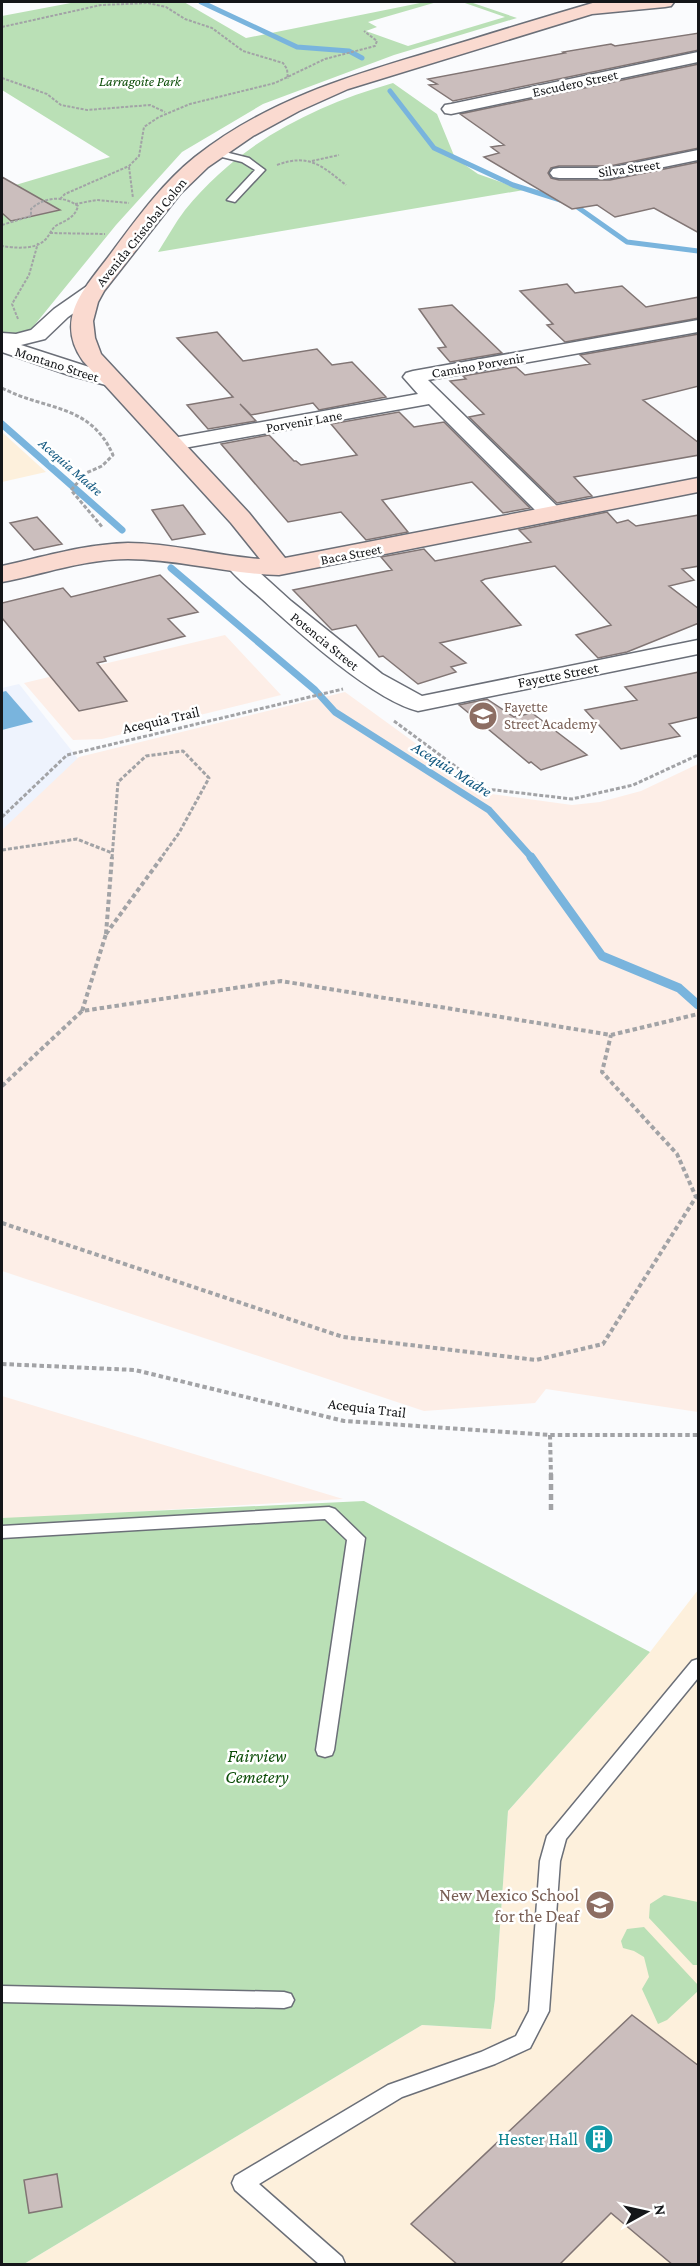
<svg xmlns="http://www.w3.org/2000/svg" width="700" height="2266" viewBox="0 0 700 2266" font-family="'Crimson Pro',serif">
<rect width="100%" height="100%" fill="#fafbfd"/>
<path fill="#eef3fd" d="M19,684L79,760L2,832V688Z"/>
<path fill="#fdeee7" d="M225,635L281,695L102,739L73,740L24,683Z
M345,692L484,793L572,805L600,802L641,791L698,764V1412L546,1389L535,1403L424,1411L2,1271V830L79,757Z
M2,1396L343,1499L2,1520Z"/>
<path fill="#fdf0dc" d="M2,432L46,472L2,482Z
M698,1590V2264H24L422,2025L491,2029L495,1999L508,1811L650,1652Z"/>
<path fill="#bae0b6" d="M76,2H184L246,38L425,2H437L368,22L377,27L366,31L408,46L505,17L462,2H470L517,18L394,55L263,104L182,152L116,225L28,333L4,335L2,333V189L110,157L2,90V16Z
M393,83L437,114L455,158L478,174L524,190L158,252C167,238 175,223 185,210C239,143 313,106 393,83Z
M364,1501L650,1652L508,1811L495,1999L491,2029L422,2025L24,2264H2V1518Z
M664,1895L698,1902V1965H693L649,1918L650,1904Z
M644,1927L698,1985V1991L667,2020L658,2024L642,1989L649,1977L644,1957L634,1951L623,1948L621,1941L627,1929Z"/>
<path fill="#79b4dd" d="M6,691L33,722L2,730V692Z"/>
<g fill="none" stroke-linecap="round" stroke-linejoin="round">
<path stroke="#79b4dd" stroke-width="5" d="M201,2L297,47L349,51L362,58
M390,91L434,148L513,185L573,204L627,242L698,251"/>
<path stroke="#79b4dd" stroke-width="7" d="M2,424L122,530
M171,568L315,690L335,712L489,810L532,858"/>
<path stroke="#79b4dd" stroke-width="9" d="M531,857L602,956L679,988L698,1005"/>
</g>
<path fill="#cbbebd" stroke="#817574" stroke-width="1.5" d="M699,33V50L453,101L429,85L437,84L428,79L565,53L563,52L611,44L615,46Z
M699,64V148L610,166H559L551,168L548,173L551,178L559,180H610L699,162V233L654,208L615,217L597,205L572,209L484,157L499,153L491,147L504,145L460,114Z
M2,177L60,210L11,221L2,213Z
M567,284L575,293L622,286L646,307L699,297V318L565,342L547,325L553,324L520,291Z
M452,305L502,353L450,362L438,348L446,347L419,309Z
M217,332L243,361L317,349L332,365L352,362L386,397L319,410L313,403L251,415L240,404L256,421L208,429L187,405L233,397L177,338Z
M699,334V386L643,400L699,443V455L574,477L592,496L557,503L469,417L484,414L450,381L466,379L463,376L516,367L525,375L590,364L580,355Z
M399,412L414,427L444,422L530,508L503,513L472,482L382,500L408,532L366,540L341,512L288,522L221,444L269,435L294,461H296L301,465L357,455L331,424Z
M183,505L205,534L172,540L152,510Z
M607,512L617,523L628,520L636,526L699,515V566L682,569L694,580L669,586L699,609V623L627,652L598,658L576,635L611,625L555,566L485,579L481,581L521,625L440,643L466,663L451,667L456,672L418,684L383,656L379,657L356,625L332,630L293,590L392,570L381,557L424,549L435,561L531,542L519,530Z
M37,517L62,544L34,550L10,523Z
M160,575L198,612L168,619L185,636L104,657L106,661L97,663L127,701L79,711L2,618V603L63,588L71,597Z
M699,672V717L669,724L680,736L621,749L585,710L637,700L625,687Z
M487,699L514,717L532,713L587,755L541,770L531,762L529,763L459,705Z
M632,2015L699,2066V2265H673L611,2213L559,2265H458L411,2224Z
M57,2174L62,2207L29,2213L24,2180Z"/>
<g fill="none" stroke-linecap="round" stroke-linejoin="round">
<g stroke="#6b6f78" stroke-width="3">
<path id="lane" d="M213,149L249,158L265,170L235,202L227,200L255,170L242,162L210,154L208,152Z
M329,1507L335,1509L365,1538L334,1750L332,1755L325,1757L318,1755L316,1750L347,1540L325,1519L2,1538V1526Z
M698,1659V1678L566,1839L560,1861L549,2011L530,2048L495,2064L402,2097L259,2184L342,2257L345,2264H319L235,2190L232,2183L235,2176L388,2085L481,2052L516,2036L529,2011L540,1861L547,1836L692,1661Z
M2,1986L284,1992L291,1994L294,2000L291,2006L284,2008L2,2002Z"/>
</g>
<g stroke="#6b6f78" stroke-width="3">
<path id="street" d="M698,52V62L451,114L445,113L442,109L445,105L451,104Z
M698,150V160L610,178H559L553,177L550,173L553,169L559,168H610Z
M94,284L101,286L104,290L101,294L68,317L45,339L21,345L120,377L123,381L120,385L113,387L69,375L2,352V333L16,334L31,330L54,309L87,286Z
M698,320V332L428,380L560,509L563,514L560,519L552,521L544,519L429,404L173,450L165,449L162,444L165,439L173,438L418,394L403,377L406,373L413,371Z
M240,560L248,562L291,601L382,674L422,696L698,640V654L418,711C373,700 297,631 262,599C251,589 237,579 228,567L232,562Z"/>
</g>
<g stroke="#6b6f78" stroke-width="3">
<path id="secondary" d="M596,2H674L671,6L665,7L592,14L348,89L299,111L253,136L208,167L180,194L104,291L98,302L93,321L95,338L101,354L249,513L285,558L698,478V492L279,575C228,574 179,559 128,559C85,559 44,574 2,582V566C43,557 85,544 128,543C172,543 216,556 260,559L231,523L83,361C55,321 82,291 106,260C133,224 160,185 195,157C266,101 346,77 430,52C486,35 541,18 596,2Z"/>
</g>
<path stroke="#a2a3a6" stroke-width="2" stroke-dasharray="3 1.5" stroke-linecap="butt" d="M2,27L101,5L148,3L166,7L185,19L212,28L243,51L283,63L287,69L288,79
M2,78L47,94L61,105L87,110L150,105L165,112
M312,161L339,155
M277,165C309,153 322,166 346,185
M129,167L133,198
M60,199L65,194L129,166L139,156L144,127L159,117L190,104L275,83L325,59L375,46L377,41L364,31
M75,204L97,200L129,203
M2,225L31,216V209C44,197 63,195 78,206C75,217 67,220 57,225C51,229 50,235 45,240C35,250 14,248 2,246
M50,233L105,234
M18,319L12,304L29,275L38,243"/>
<path stroke="#a2a3a6" stroke-width="3" stroke-dasharray="4 2" stroke-linecap="butt" d="M2,388C46,411 90,403 113,455L102,466L86,473L71,490L103,528
M394,721L486,789L572,799L633,785L698,755
M2,817L67,755L343,689
M2,850L77,839L112,853
M112,858L118,782L146,756L183,751L209,778L179,833L161,858"/>
<path stroke="#a2a3a6" stroke-width="4" stroke-dasharray="4.5 3" stroke-linecap="butt" d="M106,934L112,857
M106,934L162,857
M82,1011L106,934
M2,1086L82,1011L281,981L611,1035L698,1014
M2,1223L343,1337L536,1360L603,1344L696,1197L677,1154L602,1072L611,1035
M2,1364L135,1370L344,1421L550,1435H698
M550,1435L551,1476"/>
<path stroke="#a2a3a6" stroke-width="4.5" stroke-dasharray="6 4" stroke-linecap="butt" d="M551,1474V1513"/>
<use href="#lane" fill="#fff" fill-rule="evenodd"/>
<use href="#street" fill="#fff" fill-rule="evenodd"/>
<use href="#secondary" fill="#fadad0" fill-rule="evenodd"/>
</g>
<defs>
<g id="school-disc" transform="scale(1.5)"><circle r="9.5" fill="#8d6e63" stroke="#fff"/><path d="M0-5L7-2L0 1L-7-2ZM-4 1L0 2.5L4 1V4Q0 6-4 4Z" fill="#fff"/></g>
<g id="building-disc" transform="scale(1.5)"><circle r="9.5" fill="#0f9aa8" stroke="#fff"/><path d="M-4-6H4V6H1V3H-1V6H-4ZM-2.5-4.3h1.7v1.8h-1.7ZM.8-4.3h1.7v1.8H.8ZM-2.5-1h1.7V.8h-1.7ZM.8-1h1.7V.8H.8Z" fill="#fff"/></g>
</defs>
<g fill-rule="evenodd">
<use href="#school-disc" x="483" y="716"/>
<use href="#school-disc" x="600" y="1905"/>
<use href="#building-disc" x="599" y="2139"/>
</g>
<g text-anchor="middle" dominant-baseline="central" stroke-width="5" stroke-linejoin="round" paint-order="stroke">
<g font-size="14" font-style="italic" fill="#0c4d08" stroke="#fff">
<text x="140" y="81">Larragoite Park</text>
</g>
<g font-size="14" fill="#141619" stroke="#fff">
<text transform="translate(575 83) rotate(-12)">Escudero Street</text>
<text transform="translate(629 168) rotate(-8)">Silva Street</text>
<text transform="translate(141 232) rotate(-51)">Avenida Cristobal Colon</text>
<text transform="translate(57 364) rotate(18)">Montano Street</text>
<text transform="translate(478 365) rotate(-10)">Camino Porvenir</text>
<text transform="translate(304 421) rotate(-10)">Porvenir Lane</text>
<text transform="translate(351 554) rotate(-11)">Baca Street</text>
<text transform="translate(325 641) rotate(39)">Potencia Street</text>
</g>
<g font-size="14" font-style="italic" fill="#0f567e" stroke="#fff">
<text transform="translate(71 467) rotate(41)">Acequia Madre</text>
</g>
<g font-size="15" fill="#141619" stroke="#fff">
<text transform="translate(558 675) rotate(-11)">Fayette Street</text>
<text transform="translate(161 720) rotate(-13)">Acequia Trail</text>
<text transform="translate(367 1408) rotate(7)">Acequia Trail</text>
</g>
<g font-size="15" fill="#785e54" stroke="#fff" text-anchor="start">
<text x="504" y="707">Fayette<tspan x="504" dy="17">Street Academy</tspan></text>
</g>
<g font-size="16" font-style="italic" fill="#0f567e" stroke="#fff">
<text transform="translate(452 769) rotate(32)">Acequia Madre</text>
</g>
<g font-size="18" font-style="italic" fill="#0c4d08" stroke="#fff">
<text x="257" y="1756">Fairview<tspan x="257" dy="21">Cemetery</tspan></text>
</g>
<g font-size="18" fill="#785e54" stroke="#fff" text-anchor="end">
<text x="579" y="1895">New Mexico School<tspan x="579" dy="21">for the Deaf</tspan></text>
</g>
<g font-size="18" fill="#0d838f" stroke="#fff" text-anchor="end">
<text x="578" y="2139">Hester Hall</text>
</g>
</g>
<rect width="700" height="2266" fill="none" stroke="#141619" stroke-width="6"/>
<g transform="translate(646 2212) rotate(82)" stroke="#ffffff" stroke-width="4.5" paint-order="stroke">
<path d="M0-4.5L10 22L0 15L-10 22Z" fill="#141619"/>
<text y="-9" font-size="16" font-weight="bold" text-anchor="middle" fill="#141619">N</text>
</g>
</svg>
